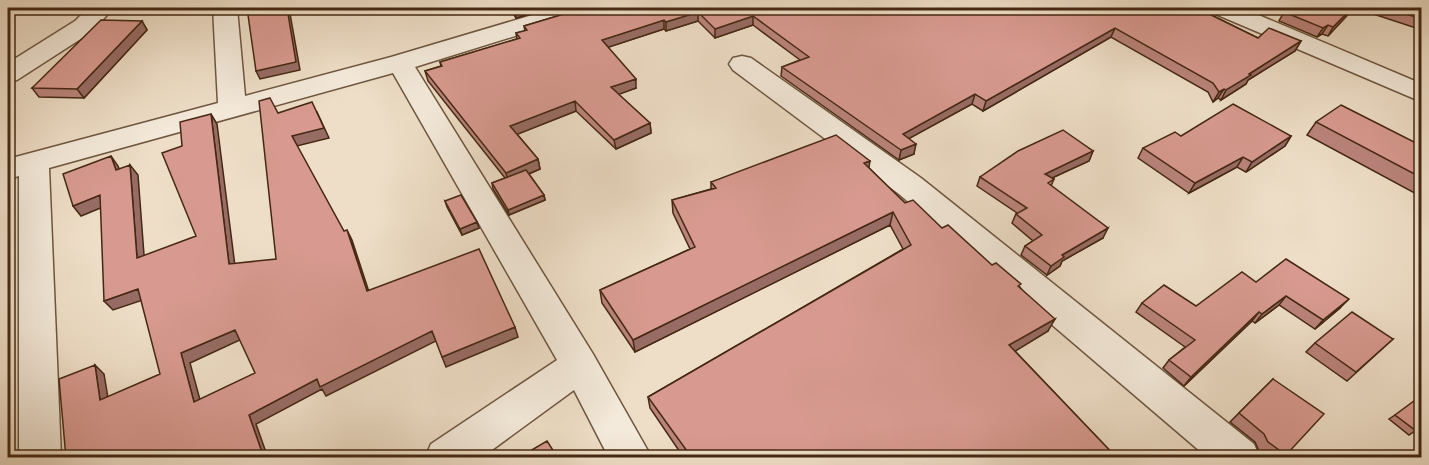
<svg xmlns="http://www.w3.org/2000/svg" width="1429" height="465" viewBox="0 0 1429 465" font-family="'EB Garamond',serif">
<rect width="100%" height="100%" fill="#eedec7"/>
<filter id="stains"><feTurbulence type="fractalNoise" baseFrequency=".00333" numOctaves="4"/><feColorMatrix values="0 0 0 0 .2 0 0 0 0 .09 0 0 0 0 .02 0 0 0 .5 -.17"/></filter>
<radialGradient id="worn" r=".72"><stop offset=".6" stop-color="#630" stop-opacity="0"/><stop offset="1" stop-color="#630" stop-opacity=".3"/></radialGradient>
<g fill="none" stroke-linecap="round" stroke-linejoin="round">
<g stroke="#6f5640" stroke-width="3">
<path id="minor" d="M88,8H113L93,31L17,80L8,82V63L75,21Z
M213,8H237L245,96L391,57L556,8H592L589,13L415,67L593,354L652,458H609L574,390L481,458H425L431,444L557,360L393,73L49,168L61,457L19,458V176L8,179V159L218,103Z
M1210,8H1242L1422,84V102L1213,13Z
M742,56L751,58L921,178L1254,444L1260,458H1208L899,194L733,70L729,64L733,58Z"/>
</g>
<use href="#minor" fill="#f4eadb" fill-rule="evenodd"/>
</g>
<path fill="#ba847c" stroke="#452813" stroke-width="1.5" d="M510,8H550L516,18Z
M584,8H1197L1258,38L1301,41L1295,51L1248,80L1246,84L1221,100L1218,98L1213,102L1208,92L1111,37L983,111L972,104L909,138L914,154L899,160L781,76L782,67L800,60L753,25L715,38L698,21L666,31L664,29L608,47L636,88L618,94L650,123L651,133L616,149L576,111L517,134L538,159L540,169L529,174L544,195L545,200L509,215L493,189L492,183L505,178L428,81L425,71L441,66L440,62L517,39L516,33L525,31L524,26Z
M1354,8L1328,36L1322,34L1317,37L1279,21L1284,12Z
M1355,8H1422V30Z
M142,21L147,30L84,98L39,97L32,88Z
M1316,122L1422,146V197L1307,135Z
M1181,136H1291L1285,146L1246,172L1237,167L1189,193L1138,158L1143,148Z
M1093,151L1089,161L1052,178L1054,179L1051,186L1103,238L1062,261L1060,266L1047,275L1021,255L1025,246L1033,241L1012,223L1016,214L1017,213L977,186L980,177Z
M869,168L905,203L942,228L1020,287L1048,331L1015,351L1117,458H684L650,408L648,397L903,249L890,225L635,352L602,303L600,290L690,249L673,213L672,200L711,189V182Z
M445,201L477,222L479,228L462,235L447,207Z
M1256,282L1340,308L1315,329L1279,305L1255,323L1252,321L1184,386L1163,368L1169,360L1185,347L1136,312L1142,303L1196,306Z
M1393,339L1347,381L1306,352L1315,343Z
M1273,379L1286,455L1284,458H1268L1259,451L1255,442L1230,422Z
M1395,415L1422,426L1409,435L1389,419Z"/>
<path fill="#976c65" stroke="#452813" stroke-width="1.5" d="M287,8H289L300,70L260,79L256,71Z
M517,8H550L516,18L514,9Z
M1352,8H1354L1328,36L1333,27Z
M698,12V21L666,31V22Z
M753,16V25L715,38V29Z
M664,20V29L603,49L602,40Z
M142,21L147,30L84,98L77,89Z
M1328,25L1322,34L1317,37L1323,28Z
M1115,28L1111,37L983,111L986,101Z
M1301,41L1295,51L1248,80L1246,84L1221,100L1226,90L1249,74Z
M636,79V88L612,97L611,87Z
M1224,89L1218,98L1213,102L1219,92Z
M975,94L972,104L901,143L903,134Z
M575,101L576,111L513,136L510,126Z
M317,112L329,138L297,146L292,136Z
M211,114L217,124L236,274L229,264Z
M650,123L651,133L616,149L614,140Z
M1291,136L1285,146L1246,172L1252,162Z
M916,144L914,154L899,160L901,150Z
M1093,151L1089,161L1041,183L1045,174Z
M111,156L118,166L124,180L116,170Z
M1243,157L1237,167L1189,193L1195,183Z
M538,159L540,169L508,182L506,173Z
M870,161L868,174L864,163Z
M130,165L138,175L145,268L137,258Z
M100,195L108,205L81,216L73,206Z
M544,195L545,200L509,215L508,210Z
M893,212L890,225L635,352L633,340Z
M477,222L479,228L462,235L460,229Z
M1108,228L1103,238L1062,261L1060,266L1047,275L1051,266L1062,255Z
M347,230L352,240L372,301L367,291Z
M138,289L146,299L113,310L104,301Z
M1286,296L1279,305L1255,323L1262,314Z
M1349,299L1340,308L1315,329L1323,320Z
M1259,312L1252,321L1184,386L1191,377Z
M1055,319L1048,331L1004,358L1009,345Z
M515,327L518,337L446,367L442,357Z
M235,330L242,339L190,363L203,411L194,402L181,353Z
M432,331L436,341L326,396L322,389L256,424L268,458H264L249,415L317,379Z
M95,365L104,374L110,410L100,400Z
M1061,451L1057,458H1050Z"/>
<path fill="#d89a90" stroke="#452813" stroke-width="1.5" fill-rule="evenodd" d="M247,8H287L296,62L256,71Z
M584,8H1197L1258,38L1269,28L1301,41L1249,74L1251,75L1226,90L1224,89L1219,92L1213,83L1115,28L986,101L975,94L903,134L916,144L901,150L782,67L809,57L753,16L715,29L698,12L666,22L664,20L602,40L636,79L611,87L650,123L614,140L575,101L510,126L538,159L506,173L425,71L442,66L440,62L520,38L516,33L527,30L524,26Z
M1289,8H1352L1333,27L1328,25L1323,28L1284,12Z
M1387,8H1422V19Z
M101,20L142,21L77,89L32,88Z
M270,98L278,113L312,102L324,128L292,136L344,231L347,230L367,291L479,249L515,327L442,357L432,331L320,387L317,379L249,415L264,458H66L59,379L95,365L100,400L160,374L138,289L104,301L100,195L73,206L63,174L111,156L116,170L130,165L137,258L196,236L162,153L182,146L180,122L211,114L229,264L276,259L259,101ZM235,330L255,373L194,402L181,353Z
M1233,104L1291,136L1252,162L1243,157L1195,183L1143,148L1175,132L1181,136Z
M1341,105L1422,146V178L1316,122Z
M1063,130L1093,151L1045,174L1054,179L1048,183L1108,228L1062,255L1064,257L1051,266L1025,246L1042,235L1016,214L1027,208L980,177L1018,151Z
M836,135L870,161L864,163L905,203L913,200L942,228L948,225L992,265L996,263L1021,284L1018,286L1055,319L1009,345L1117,458H1067L1061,451L1050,458H692L648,397L911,245L893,212L633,340L600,290L695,247L672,200L716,188L711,182Z
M526,170L544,195L508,210L492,183Z
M461,195L477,222L460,229L445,201Z
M1286,259L1349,299L1323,320L1286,296L1262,314L1259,312L1191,377L1169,360L1195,340L1142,303L1164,285L1196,306L1242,272L1256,282Z
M1352,312L1393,339L1356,372L1315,343Z
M1273,379L1324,414L1286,455L1268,442L1264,434L1239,413Z
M1422,395V426L1415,430L1395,415Z
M547,441L558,458H518Z"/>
<rect width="1429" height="465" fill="none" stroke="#eedec7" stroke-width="30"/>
<rect x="9" y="9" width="1411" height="447" fill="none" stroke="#452813" stroke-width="3"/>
<rect x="15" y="15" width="1399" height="435" fill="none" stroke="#452813" stroke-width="1.5"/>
<rect width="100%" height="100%" filter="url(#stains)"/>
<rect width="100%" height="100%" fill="url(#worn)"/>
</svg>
